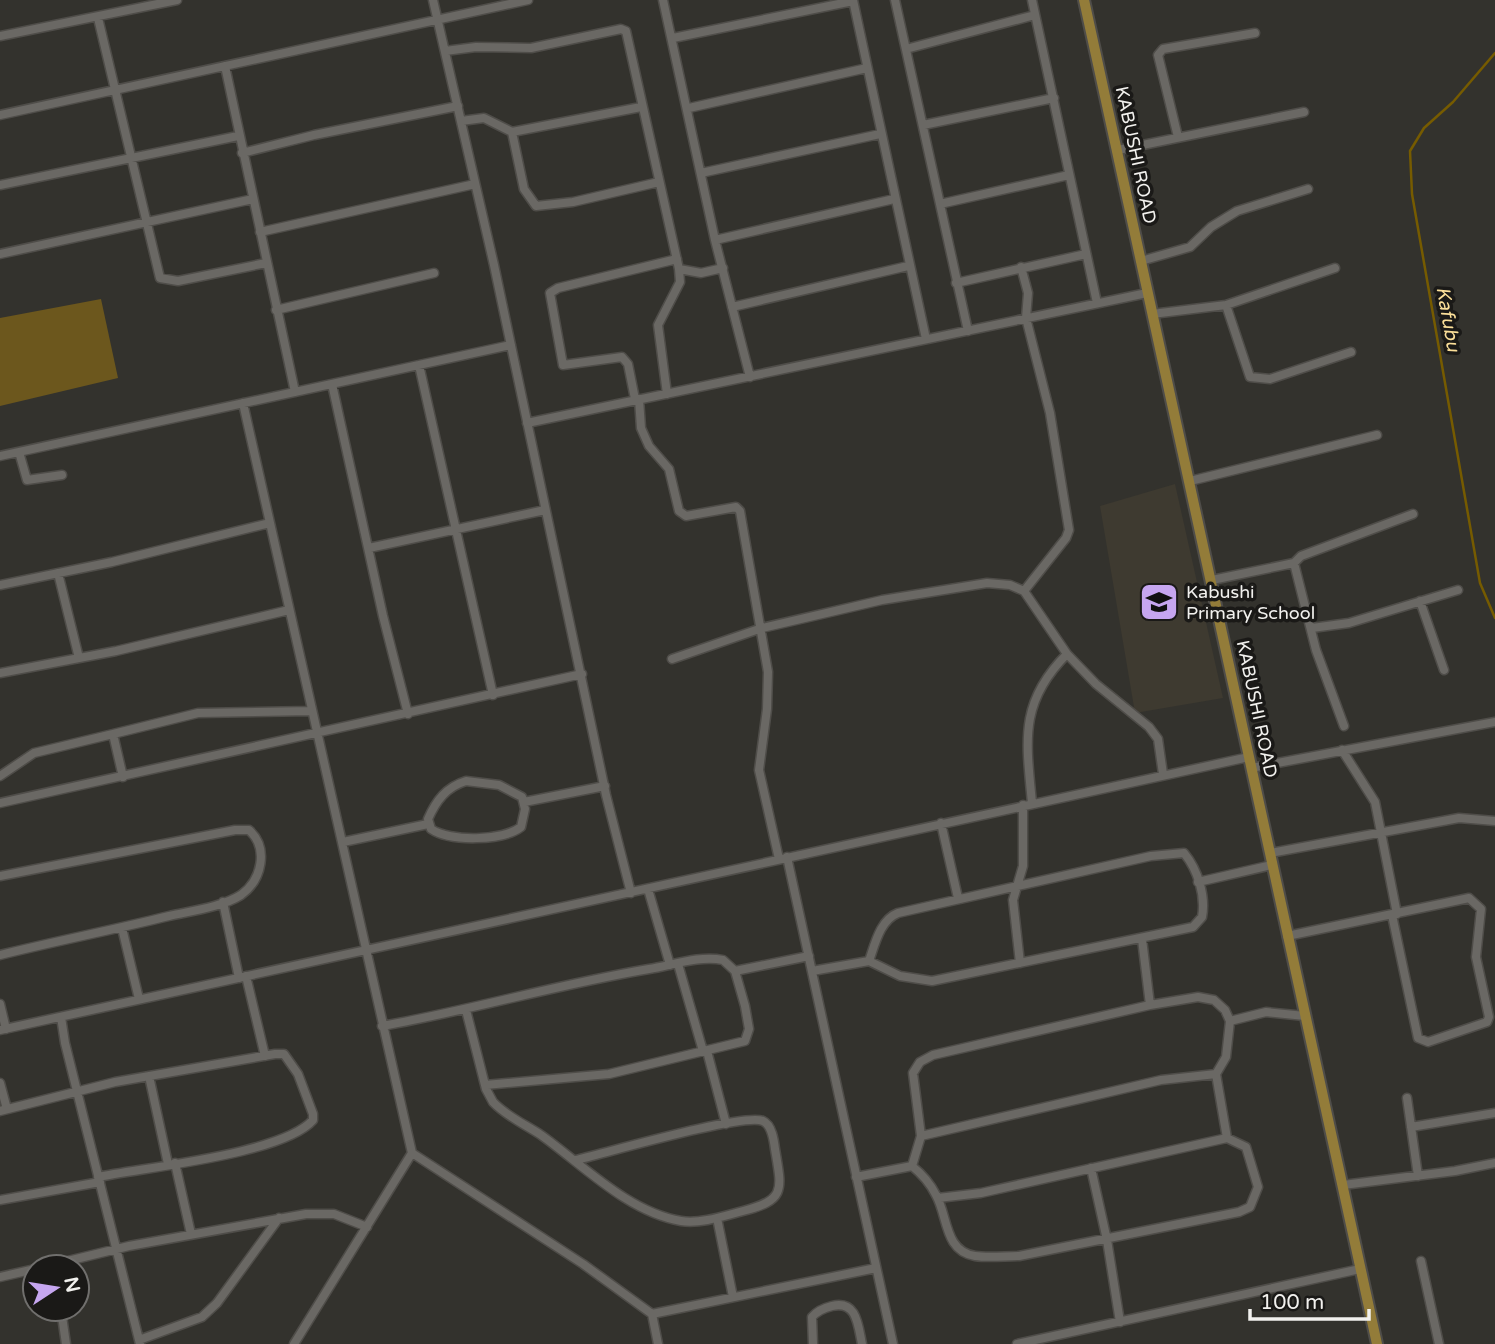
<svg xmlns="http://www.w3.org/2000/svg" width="1495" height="1344" viewBox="0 0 1495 1344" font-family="'Varela Round',sans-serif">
<rect width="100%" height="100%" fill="#33322d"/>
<path fill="#3e3a30" d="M1175,484L1223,698L1135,713L1100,506Z"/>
<path fill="#6c571d" d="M101,299L118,378L0,406V318Z"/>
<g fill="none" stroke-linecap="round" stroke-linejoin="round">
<path stroke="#765b00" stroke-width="2.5" d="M1495,53L1453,102L1424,128L1410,151L1412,194L1480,583L1495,618"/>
<g stroke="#4f4d49" stroke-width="11">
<path id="minor" d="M433,0L494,265L606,795L631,893
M663,0L715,240L750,377
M853,0L926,339
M895,0L968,331
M1032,0L1097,303
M98,18L160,278L178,281L266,263
M0,36L177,0
M673,38L853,1
M906,49L1035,15
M445,51L476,47L531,48L621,29L626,31L679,269L680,282L658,325L667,394
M225,66L295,392
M689,108L867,68
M0,115L528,0
M461,121L484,118L512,132L641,107
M923,125L1054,98
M512,132L524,189L536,206L573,202L659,182
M1178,137L1158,55L1163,49L1255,33
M1118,150L1304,112
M242,153L314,135L458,106
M701,173L880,134
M0,185L238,136
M940,204L1069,175
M260,232L475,184
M715,240L894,199
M0,254L253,199
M1141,261L1190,247L1211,227L1237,211L1308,189
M1021,267L1028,293L1026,318L1050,413L1069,530L1066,538L1024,591
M679,269L701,273L723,268
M956,283L1086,254
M1226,305L1250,377L1270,379L1351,352
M732,307L908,266
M276,310L434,273
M1152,314L1226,305L1335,268
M419,365L493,695
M332,384L383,616L408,714
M635,399L628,364L622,357L563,365L550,293L558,288L677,259
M639,399L641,428L649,446L669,469L679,511L686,516L736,507L740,511L768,672L767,709L759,770L779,859
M243,403L412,1153L294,1344
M527,423L1147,293
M19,452L27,480L62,475
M0,456L511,345
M1190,481L1377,435
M369,548L545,510
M1294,563L1316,650L1344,726
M58,573L79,658
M1212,580L1294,563L1301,556L1413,514
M0,585L112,562L270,523
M1420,601L1444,670
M1312,628L1349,623L1458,590
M672,659L762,628L882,600L987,583L1010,585L1024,591L1067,654L1096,684L1149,727L1158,739L1163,774
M0,673L116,651L289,610
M1342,750L1375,802L1397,914
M1251,768L1495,722
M0,776L34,753L113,734
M123,777L113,734L198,713L311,711
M466,781L499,785L522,797L525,809L521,827C503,841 450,842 431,829L428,819C436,801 446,787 466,781Z
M524,802L605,786
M0,803L582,674
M1032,803C1026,740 1019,702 1067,654
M941,823L958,898
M343,842L428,824
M1270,853L1459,818L1495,821
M787,857L893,1344
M0,876L235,830H249C269,848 262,880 241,895C222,907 191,911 169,916C113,930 56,941 0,955
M1198,882L1272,865
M648,889L670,965
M223,902L239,978
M122,928L139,999
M1287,936L1469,898L1481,909L1476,957L1489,1017L1487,1022L1428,1042L1418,1038L1392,915
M1142,939L1150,1005
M1020,963L1013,900L1023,866V805
M678,964L703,1051
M735,971L809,956
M812,971L869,961L900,976L932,981L1193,927L1202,917C1206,896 1198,870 1184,853L1151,856L898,913C880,920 875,944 869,961
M246,976L265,1056
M0,1004L6,1029
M466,1010L486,1089L493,1102C506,1116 526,1125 541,1135C583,1165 628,1212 681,1221C701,1224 724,1216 743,1211C786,1200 782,1190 775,1149C774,1141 772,1125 763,1121C743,1113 606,1153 576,1160
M61,1017L65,1043L140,1344
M1230,1021L1266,1012L1305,1016
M382,1026C472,1010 559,984 649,969C673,965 700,955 723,960L735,971L745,1006L749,1029L745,1041L609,1074L485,1085
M0,1030L1249,757
M707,1051L726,1124
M149,1076L168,1164
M0,1083L7,1109
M1407,1098L1418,1176
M0,1111L115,1082L275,1054H284L298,1074L313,1114V1120C283,1154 147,1167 98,1177
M1411,1127L1495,1113
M921,1136L1161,1080L1216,1074
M412,1153L583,1264L652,1314L658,1344
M175,1163L191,1234
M912,1166C922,1174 930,1183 936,1195C948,1216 944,1251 975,1256C989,1258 1005,1256 1019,1256L1239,1212L1250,1207L1258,1187L1246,1147L1227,1138L981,1193L938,1198
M1091,1168L1107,1240L1120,1322
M856,1177L912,1166L921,1136L913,1073L920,1062L933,1055L1150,1005L1198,997L1214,1000L1225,1010L1230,1021L1226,1057L1216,1074L1227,1138
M1343,1185L1455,1171L1495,1163
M0,1200L100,1182
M717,1218L733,1297
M1421,1261L1439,1344
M43,1267L129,1246L306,1214H334L367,1227
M0,1277L35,1269
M61,1309L66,1344
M652,1314L876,1268
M139,1340L202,1317L217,1303L279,1218
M813,1344L812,1317C817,1311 824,1308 832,1306C857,1300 858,1325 862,1344
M1017,1344L1360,1269"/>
</g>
<g stroke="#4f4d49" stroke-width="14">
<path id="major" d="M1084,0L1377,1344"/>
</g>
<use href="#minor" stroke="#6a6864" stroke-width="8"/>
<use href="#major" stroke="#937c39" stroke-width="10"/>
</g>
<defs>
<g id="school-square" transform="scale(2.0125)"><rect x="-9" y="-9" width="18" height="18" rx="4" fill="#c6a6f0" stroke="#1a1917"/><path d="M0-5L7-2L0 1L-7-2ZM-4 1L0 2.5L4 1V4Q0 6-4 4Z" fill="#111"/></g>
</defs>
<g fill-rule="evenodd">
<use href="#school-square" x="1159" y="602"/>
</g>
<g text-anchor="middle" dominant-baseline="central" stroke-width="7" stroke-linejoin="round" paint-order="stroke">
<g font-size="18" fill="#f2f1ee" stroke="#1a1917">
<text transform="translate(1136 155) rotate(78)">KABUSHI ROAD</text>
<text transform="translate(1257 709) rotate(78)">KABUSHI ROAD</text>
</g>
<g font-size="18" fill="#f2f1ee" stroke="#1a1917" text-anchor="start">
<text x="1186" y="592">Kabushi<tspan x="1186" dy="21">Primary School</tspan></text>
</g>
<g font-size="19" font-style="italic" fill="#fbdf99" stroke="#1a1917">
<text transform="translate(1448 319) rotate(80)">Kafubu</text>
</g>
</g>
<g transform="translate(56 1288) rotate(78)"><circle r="33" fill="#1a1917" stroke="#706f6d" stroke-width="2"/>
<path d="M0-5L12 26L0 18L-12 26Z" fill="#c6a6f0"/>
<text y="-10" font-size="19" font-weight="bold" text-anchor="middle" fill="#f2f1ee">N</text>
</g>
<path d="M1250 1309v10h119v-10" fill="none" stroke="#f2f1ee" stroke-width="3.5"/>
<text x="1260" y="1309" font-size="21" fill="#f2f1ee" stroke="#1a1917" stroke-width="5" paint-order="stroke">100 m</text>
</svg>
